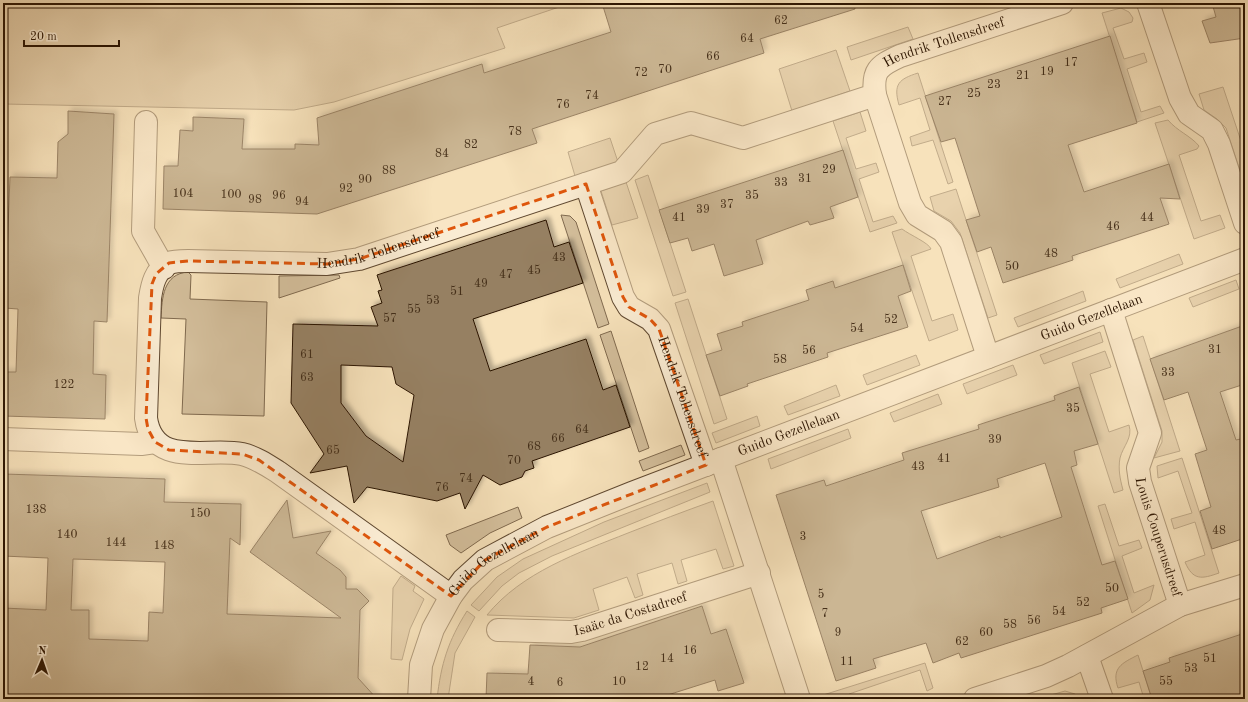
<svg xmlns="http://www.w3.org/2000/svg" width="1248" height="702" viewBox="0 0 1248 702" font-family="'Old Standard TT',serif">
<defs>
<filter id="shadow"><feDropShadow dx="3.5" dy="-3.5" stdDeviation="2" flood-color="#0004"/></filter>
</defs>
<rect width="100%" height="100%" fill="#f7e2bb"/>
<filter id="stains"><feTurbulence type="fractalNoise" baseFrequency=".005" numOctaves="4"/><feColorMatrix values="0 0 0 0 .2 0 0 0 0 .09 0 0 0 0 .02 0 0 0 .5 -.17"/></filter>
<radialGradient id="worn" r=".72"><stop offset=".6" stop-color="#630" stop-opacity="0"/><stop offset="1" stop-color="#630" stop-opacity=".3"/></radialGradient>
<path fill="#d4bf9c" stroke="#806a4f" d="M3,3H571L497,28L505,48L334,102L294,110L4,104L3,124Z
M1121,8L1129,12L1133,18L1132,22L1113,28L1124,59L1144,53L1147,62L1127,69L1141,112L1160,106L1164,113L1137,122L1102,13Z
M908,27L913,39L851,60L847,47Z
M836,50L850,91L792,111L779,69Z
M918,73L953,182L948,184L933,140L912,146L910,137L930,130L920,98L899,105C893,84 899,79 918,73Z
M1223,87L1245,153V186L1226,128L1217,119L1204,110L1199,94Z
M860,112L866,131L846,138L856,169L876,163L879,172L859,179L873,222L893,216L897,223L870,232L833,121Z
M1168,120C1177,131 1191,136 1199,146L1197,149L1179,155L1201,221L1220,215L1225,228L1194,239L1155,123Z
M610,138L618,162L575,176L568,152Z
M648,175L686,292L673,296L635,180Z
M626,182L638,218L612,225L601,191Z
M956,189L997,315L988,318L960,233L951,221L934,211L930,197Z
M561,215L570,216L576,222L609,324L598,328Z
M902,229C910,235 929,243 931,249L911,256L932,321L953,314L958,330L929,341L892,232Z
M1179,254L1183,264L1120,288L1116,279Z
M188,272L191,275L190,299L267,302L264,416L182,414L186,319L161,318C162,298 163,274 188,272Z
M339,275L340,278L279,298V276Z
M1236,280L1239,289L1193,307L1189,298Z
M1083,291L1086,301L1018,327L1014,318Z
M688,299L727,419L714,424L675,303Z
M611,331L649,448L639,452L600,335Z
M1100,332L1103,342L1044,364L1040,355Z
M1143,336L1180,451L1154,458L1162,442V431L1133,340Z
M1105,351L1111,367L1090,374L1109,432L1129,425C1133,438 1123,446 1120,458C1118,469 1120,479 1123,490L1114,493L1072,363Z
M916,355L920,365L867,385L863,375Z
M1013,365L1017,375L967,394L963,384Z
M836,385L840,396L788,415L784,406Z
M938,394L942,404L894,422L890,413Z
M757,416L760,426L716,443L712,433Z
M848,429L851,438L771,469L768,459Z
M681,445L685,455L643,471L639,461Z
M1182,458L1219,573C1202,579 1193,581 1185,562L1205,555L1195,522L1174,529L1171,519L1192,513L1178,471L1158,478L1157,466Z
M707,483L710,492L552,556L519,573L502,586L479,611L471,605L497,577L523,559L604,522Z
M713,501L734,566L723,569L716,549L681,560L687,581L678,584L672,563L637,574L643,595L635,598L627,577L593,589L599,610L574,618L487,615C522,572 578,553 628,533C656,522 685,511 713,501Z
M1105,504L1119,546L1139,540L1142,548L1122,556L1134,593L1154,585L1150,600L1132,613L1098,506Z
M518,507L522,518L490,533L461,553L450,545L446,535Z
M401,576L415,586L413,591L424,599L410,629L402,660L391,659L393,588Z
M467,611L475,617L455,653L448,699H437C441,664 448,641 467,611Z
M1138,655L1152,699H1144L1139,682L1118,688C1111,668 1122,663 1138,655Z
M925,663L933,688L927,691L920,670L849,694L850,699H821L820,696Z
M1065,691L1075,694L1081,699H1052L1051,695Z"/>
<path fill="#968062" stroke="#2c1502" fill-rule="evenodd" filter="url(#shadow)" d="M602,3H854L855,9L760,39L764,53L532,129L537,143L317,214L163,209L164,166H178L180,130L193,131V117L244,119L242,149H295V144L319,145L317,118L482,64L484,73L611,32Z
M1212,3H1245V38L1210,43L1202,21L1216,17Z
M1110,36L1137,123L1068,145L1084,192L1169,164L1180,199L1160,198L1169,224L1072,256L1073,260L1003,283L991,247L977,252L966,220L980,216L955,138L941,142L925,96Z
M68,111L114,114L107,322L94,321L93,374L106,375L105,419L3,416V372H16L18,309L5,308L10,177L57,178L58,142L68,134Z
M843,150L858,197L830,207L834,218L810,225L808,221L756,240L763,264L724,276L714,244L692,251L688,238L670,243L659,210Z
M546,220L554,247L569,242L583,283L473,319L490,371L586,339L603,390L616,385L630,427L532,461L534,468L525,471L522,477L500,485L483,475L465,509L460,493L437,501L367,487L354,503L347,466L310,473L324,454L291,403L293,324L378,326L371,307L382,303L378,291L382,290L377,275ZM341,365L392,367L396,384L414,395L403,462L366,436L341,403Z
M903,265L911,291L898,296L908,327L827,353L828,357L747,384L748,386L720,396L706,355L722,350L717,334L743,326L742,322L809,300L806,290L833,281L835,288Z
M1245,325V384L1220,392L1236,440L1245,438V538L1212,549L1200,511L1211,507L1195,454L1207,450L1188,392L1164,400L1150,359Z
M1079,387L1098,444L1074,451L1077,465L1071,467L1102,565L1115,561L1128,599L1101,608L1102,613L961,658L959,653L933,663L926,643L873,659L876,668L836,681L776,495L824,480L826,486L904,460L902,453L979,429L978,425L1055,400L1054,396ZM1045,463L1062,517L1000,538V536L937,559L921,511L999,487L997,479Z
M3,474L165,479L164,502L241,504L240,545L230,538L227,614L341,618L250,552L287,500L293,538L331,531L316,553L340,570L346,577V589H357L369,601L360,610L358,678L377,699H3V608L46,610L48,558L3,556ZM73,559L165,562L163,613L149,612L148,641L89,639V610H71Z
M702,606L711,634L726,629L744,683L718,691L715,680L655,699H486L487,673L528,674L530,645L580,647Z
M1245,633V699H1152L1143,671L1170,662L1169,658Z"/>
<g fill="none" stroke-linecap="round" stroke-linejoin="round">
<g stroke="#5f4830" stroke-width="24">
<g id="minor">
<path d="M1148,3L1180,98L1189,114L1212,130L1219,144L1245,223"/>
<path d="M875,95L910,203L917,215L943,231L951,242L988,357"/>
<path d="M146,122L143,231L164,268"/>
<path id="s1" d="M586,184L623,297L629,307L650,319L659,329L706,465"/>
<path id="s2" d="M1111,310L1150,433L1138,468L1140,482L1180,605"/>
<path d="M3,439L141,444L155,442"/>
<path d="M721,459L799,699"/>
<path id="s3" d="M451,596L278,472C267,465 255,457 242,454C208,447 153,469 146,418L150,298C152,285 155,270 169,263C174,261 183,261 188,261L327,264L359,259L622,172L655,134L691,123L743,138L875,95C872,71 878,66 900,56L1062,3"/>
<path id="s4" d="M498,630L571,632L582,630L759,573"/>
<path d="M1087,656L1102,699"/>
<path id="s5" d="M419,699L421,665L433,629L451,596L463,580L485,560L547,527L632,493L1245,259"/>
<path d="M975,699L1046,676L1068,666L1180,605L1245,585"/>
</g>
</g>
<use href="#minor" stroke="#faecd3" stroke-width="22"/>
</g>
<path d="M0 0H1248V702H0ZM586,184L623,297L629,307L650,319L659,329L706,465L547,527L485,560L451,596L259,460L242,454L169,450L155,442L148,429L146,418L152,284L156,274L169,263L188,261L327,264L359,259Z" fill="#f7e2bb" fill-opacity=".55" fill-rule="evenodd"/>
<path fill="none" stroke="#df560c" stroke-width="3" stroke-dasharray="8 5" stroke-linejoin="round" d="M586,184L623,297L629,307L650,319L659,329L706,465L547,527L485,560L451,596L259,460L242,454L169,450L155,442L148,429L146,418L152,284L156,274L169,263L188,261L327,264L359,259Z"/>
<g text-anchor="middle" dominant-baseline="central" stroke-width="3.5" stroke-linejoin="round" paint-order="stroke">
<g font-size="12" fill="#46301a">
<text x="781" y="21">62</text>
<text x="747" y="39">64</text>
<text x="713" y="57">66</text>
<text x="1071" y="63">17</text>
<text x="665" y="70">70</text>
<text x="1047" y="72">19</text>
<text x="641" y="73">72</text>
<text x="1023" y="76">21</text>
<text x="994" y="85">23</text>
<text x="974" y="94">25</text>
<text x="592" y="96">74</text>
<text x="945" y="102">27</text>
<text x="563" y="105">76</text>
<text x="515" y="132">78</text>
<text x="471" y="145">82</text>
<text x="442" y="154">84</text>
<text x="829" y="170">29</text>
<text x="389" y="171">88</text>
<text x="805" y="179">31</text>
<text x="365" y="180">90</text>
<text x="781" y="183">33</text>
<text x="346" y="189">92</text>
<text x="183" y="194">104</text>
<text x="231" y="195">100</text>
<text x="279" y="196">96</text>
<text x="752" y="196">35</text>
<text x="255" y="200">98</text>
<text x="302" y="202">94</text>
<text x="727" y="205">37</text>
<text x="703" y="210">39</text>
<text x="679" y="218">41</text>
<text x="1147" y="218">44</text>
<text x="1113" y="227">46</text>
<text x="1051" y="254">48</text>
<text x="559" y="258">43</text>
<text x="1012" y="267">50</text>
<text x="534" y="271">45</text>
<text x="506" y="275">47</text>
<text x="481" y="284">49</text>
<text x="457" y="292">51</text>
<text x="433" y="301">53</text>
<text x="414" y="310">55</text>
<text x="390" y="319">57</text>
<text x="891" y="320">52</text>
<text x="857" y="329">54</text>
<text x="1215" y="350">31</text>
<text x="809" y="351">56</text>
<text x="307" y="355">61</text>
<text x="780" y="360">58</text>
<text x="1168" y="373">33</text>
<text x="307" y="378">63</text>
<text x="64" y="385">122</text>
<text x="1073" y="409">35</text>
<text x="582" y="430">64</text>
<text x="558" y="439">66</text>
<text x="995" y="440">39</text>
<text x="534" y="447">68</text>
<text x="333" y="451">65</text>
<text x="944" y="459">41</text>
<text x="514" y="461">70</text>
<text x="918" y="467">43</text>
<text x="466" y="479">74</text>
<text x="442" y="488">76</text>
<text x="36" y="510">138</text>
<text x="200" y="514">150</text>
<text x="1219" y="531">48</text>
<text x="67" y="535">140</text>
<text x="803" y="537">3</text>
<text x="116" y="543">144</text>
<text x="164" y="546">148</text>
<text x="1112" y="589">50</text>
<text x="821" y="595">5</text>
<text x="1083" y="603">52</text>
<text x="1059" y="612">54</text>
<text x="825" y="614">7</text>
<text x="1034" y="621">56</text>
<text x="1010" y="625">58</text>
<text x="838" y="633">9</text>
<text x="986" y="633">60</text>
<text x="962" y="642">62</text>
<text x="690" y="651">16</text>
<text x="667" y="659">14</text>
<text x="1210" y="659">51</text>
<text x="847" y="662">11</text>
<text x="642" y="667">12</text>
<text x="1191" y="669">53</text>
<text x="531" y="682">4</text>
<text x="619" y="682">10</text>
<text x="1166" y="682">55</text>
<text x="560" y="683">6</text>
</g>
<g font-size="14" fill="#2c1502" stroke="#faecd3">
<text stroke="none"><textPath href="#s3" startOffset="1376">Hendrik Tollensdreef</textPath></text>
<text stroke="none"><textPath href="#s3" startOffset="741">Hendrik Tollensdreef</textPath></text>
<text stroke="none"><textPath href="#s5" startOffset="813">Guido Gezellelaan</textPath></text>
<text stroke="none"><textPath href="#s1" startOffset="240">Hendrik Tollensdreef</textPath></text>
<text stroke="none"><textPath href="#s5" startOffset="489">Guido Gezellelaan</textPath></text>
<text stroke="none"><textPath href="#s2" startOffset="238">Louis Couperusdreef</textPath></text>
<text stroke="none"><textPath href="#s5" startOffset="165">Guido Gezellelaan</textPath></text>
<text stroke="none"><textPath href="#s4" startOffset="135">Isaäc da Costadreef</textPath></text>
</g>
</g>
<rect width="1248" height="702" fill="none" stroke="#f7e2bb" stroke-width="16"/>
<rect x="4" y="4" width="1240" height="694" fill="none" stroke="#2c1502" stroke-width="2"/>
<rect x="8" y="8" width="1232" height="686" fill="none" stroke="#2c1502"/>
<g transform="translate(42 660) rotate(2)" stroke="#faecd3" stroke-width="3" paint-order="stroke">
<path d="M0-3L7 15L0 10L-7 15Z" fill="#2c1502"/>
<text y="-6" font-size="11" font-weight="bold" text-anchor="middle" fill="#2c1502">N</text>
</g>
<path d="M24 40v6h95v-6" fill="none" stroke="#2c1502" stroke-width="2"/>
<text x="30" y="40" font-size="12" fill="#2c1502" stroke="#faecd3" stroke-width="3" paint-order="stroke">20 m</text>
<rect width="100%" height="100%" filter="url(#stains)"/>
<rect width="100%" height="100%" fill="url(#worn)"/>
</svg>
